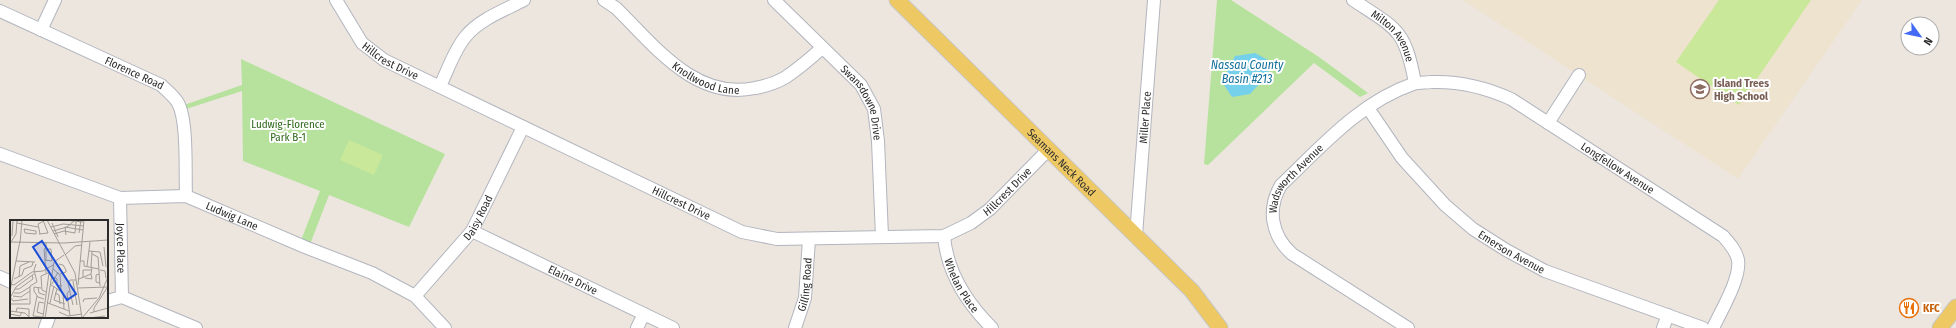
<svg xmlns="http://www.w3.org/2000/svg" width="1956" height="328" viewBox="0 0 1956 328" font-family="'Fira Sans Condensed',sans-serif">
<rect width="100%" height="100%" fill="#ede6de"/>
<path fill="#eee3cf" d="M1463,0H1862L1738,179Z"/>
<path fill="#b6e29d" d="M1217,0H1231L1319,57L1368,93L1360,97L1314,63L1208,165L1204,164Z
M241,59L445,154L409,227L329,195L309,247L300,243L320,191L243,161L242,91L186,109L184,105L242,85Z"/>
<path fill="#c9e899" d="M1719,0H1811L1739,105L1676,62Z
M349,140L383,155L374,175L340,160Z"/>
<path fill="#75d0eb" d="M1255,53L1274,63L1263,80L1250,94L1232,97L1222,82L1235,56Z"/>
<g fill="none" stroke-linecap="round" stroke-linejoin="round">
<g stroke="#b2b5bf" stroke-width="14">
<g id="minor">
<path id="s1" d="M336,0L362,43L384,60L742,232L777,239L944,236L971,223L990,209L1049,149"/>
<path id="s2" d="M604,0L616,8C654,45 695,101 755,88C766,86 776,83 786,77C799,68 811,58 822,48"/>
<path id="s3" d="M774,0L861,85L874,109L878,141L882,236"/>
<path id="s4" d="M1353,0C1397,29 1405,29 1415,83"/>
<path id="s5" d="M0,11L161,85C167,91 174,96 178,103C188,121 185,174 186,196"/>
<path d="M41,30L55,0"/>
<path d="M440,86C448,70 454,50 466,36C480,19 505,10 524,0"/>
<path id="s6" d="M1368,108L1402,158L1445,205L1473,229L1506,250L1545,271L1703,328"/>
<path d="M1548,123L1579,75"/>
<path id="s7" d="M0,154L120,198L186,196L305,247L372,273L415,296L445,328"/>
<path id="s8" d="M120,198L122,297"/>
<path id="s9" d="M472,231L673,328"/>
<path id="s10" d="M1136,235L1154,0"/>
<path id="s11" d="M944,236C947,272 966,302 992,328"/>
<path d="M0,277L11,282"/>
<path id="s12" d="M415,296L472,231L523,127"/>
<path d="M107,301L122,297L196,328"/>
<path d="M45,328L49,317"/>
<path d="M637,328L644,314"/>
<path id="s13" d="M795,328L805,298L809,239"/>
<path id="s14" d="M1408,328L1292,254C1271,235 1267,209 1281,185C1321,147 1360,102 1413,84C1419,82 1426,83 1431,82C1460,81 1485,87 1511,99L1723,236C1729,243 1736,250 1738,260C1741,278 1721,311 1713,328"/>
<path d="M1663,328L1668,315"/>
</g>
</g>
<g stroke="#c8c8c8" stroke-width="17">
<g id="major">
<path id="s15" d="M897,0L1192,291L1220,328"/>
<path d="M1940,328L1956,307"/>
</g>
</g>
<use href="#minor" stroke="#fff" stroke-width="12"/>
<use href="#major" stroke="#edc863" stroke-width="15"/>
</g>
<defs>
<g id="school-ring" transform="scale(1)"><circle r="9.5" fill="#fff" stroke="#8d6e63" stroke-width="1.5"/><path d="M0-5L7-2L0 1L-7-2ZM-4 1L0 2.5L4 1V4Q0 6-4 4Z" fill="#8d6e63"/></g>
<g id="restaurant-ring" transform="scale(1)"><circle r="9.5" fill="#fff" stroke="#e8710a" stroke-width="1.5"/><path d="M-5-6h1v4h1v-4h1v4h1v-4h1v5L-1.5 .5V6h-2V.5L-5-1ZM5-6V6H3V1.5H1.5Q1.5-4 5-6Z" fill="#e8710a"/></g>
</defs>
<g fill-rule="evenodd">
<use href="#school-ring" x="1700" y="89"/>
<use href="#restaurant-ring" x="1909" y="308"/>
</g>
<g text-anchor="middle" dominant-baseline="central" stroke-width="4" stroke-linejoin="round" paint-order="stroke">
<g font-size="11" fill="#2c2c2c" stroke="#fff">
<text stroke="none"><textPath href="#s4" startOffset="55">Milton Avenue</textPath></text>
<text stroke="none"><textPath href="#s1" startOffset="84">Hillcrest Drive</textPath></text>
<text stroke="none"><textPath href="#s5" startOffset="148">Florence Road</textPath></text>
<text stroke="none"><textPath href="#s2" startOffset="131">Knollwood Lane</textPath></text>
<text stroke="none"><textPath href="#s3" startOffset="138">Swansdowne Drive</textPath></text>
<text stroke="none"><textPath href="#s10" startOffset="118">Miller Place</textPath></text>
<text stroke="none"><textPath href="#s15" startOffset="231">Seamans Neck Road</textPath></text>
<text stroke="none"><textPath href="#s14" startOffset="609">Longfellow Avenue</textPath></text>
<text stroke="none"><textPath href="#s14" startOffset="227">Wadsworth Avenue</textPath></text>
<text stroke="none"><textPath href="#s1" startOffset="756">Hillcrest Drive</textPath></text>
<text stroke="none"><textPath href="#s1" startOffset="408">Hillcrest Drive</textPath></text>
<text stroke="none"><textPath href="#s7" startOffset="244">Ludwig Lane</textPath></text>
<text stroke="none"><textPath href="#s12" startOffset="101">Daisy Road</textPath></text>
<text stroke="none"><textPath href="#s8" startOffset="50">Joyce Place</textPath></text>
<text stroke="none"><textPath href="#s6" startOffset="206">Emerson Avenue</textPath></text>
<text stroke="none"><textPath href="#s9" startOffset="112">Elaine Drive</textPath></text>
<text stroke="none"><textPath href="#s13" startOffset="45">Gilling Road</textPath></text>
<text stroke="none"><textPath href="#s11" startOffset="53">Whelan Place</textPath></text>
</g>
<g font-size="11" font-weight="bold" fill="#785e54" stroke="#fff" text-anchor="start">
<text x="1714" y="83">Island Trees<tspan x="1714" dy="13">High School</tspan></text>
</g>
<g font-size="11" fill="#2f681d" stroke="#fff">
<text x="288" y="124">Ludwig-Florence<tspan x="288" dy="13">Park B-1</tspan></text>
</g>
<g font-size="11" font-weight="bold" fill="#c56008" stroke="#fff" text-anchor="start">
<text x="1923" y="308">KFC</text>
</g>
<g font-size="12" font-style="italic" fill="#116f9a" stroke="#fff">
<text x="1247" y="65">Nassau County<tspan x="1247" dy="14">Basin #213</tspan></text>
</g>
</g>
<g transform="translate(10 220)">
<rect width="98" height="98" fill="#ede6de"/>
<path fill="none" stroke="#a09c97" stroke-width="1" d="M37,0L65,53L72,98M55,0L73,2M7,3L28,7M42,3L48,17M41,7L53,4L74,6M14,9L15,13L26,14V11M14,9L26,11M43,11L57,7L65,0M69,13L71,0M29,14L38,13L33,0M30,14L28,4L34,1M44,14L54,11L65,13L66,2M56,15L55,7L73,10M2,16L3,0M0,22L54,23L98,20M1,22L6,14L7,0M36,22V41M10,23L12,0M94,27L96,47M79,31L90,32L93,46M82,34L88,37L90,66M55,35L65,26L72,25M35,40L42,41L41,29H37M6,41L25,42M70,41H74V46L89,49M49,44L53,45L56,50V52L50,54M77,46L80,22M81,47L82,31M43,49L50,55L51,71M90,50L95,51L96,58M36,53L34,29L36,28M89,54L86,55V62L90,63M9,57L10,46L19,42M44,57L47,59V65L52,66M73,58V50H82M75,58L82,59L81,54M4,59L12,55L14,49L22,46L23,42M69,59L81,54L82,47M63,61L67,85M1,64L4,65L22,52L33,51L43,45M40,64L53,73L54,89M42,64L48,52M68,65L74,0M28,67L29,73L35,75M31,68L24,67V71L28,77L34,79M68,68L98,67M5,69H9L23,59L22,55M47,69L44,80L55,84M0,71L10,21M59,71L57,74L60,96M36,72L32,70L31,56L38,53M4,73H10L20,67M45,73L49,75L50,84M3,76L11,77L20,71M27,76L23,96L33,97M0,78L6,67L24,54M1,78L3,81L18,79M73,82L74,79L87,78M38,83L59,91M40,83L44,66M0,84H20V66L27,62L24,50L26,44M63,85L58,63L60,60H66M0,91L15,93L19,97M6,92L7,88L19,89V98M49,92L58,96L72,94M84,92V88L97,68M80,93L98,88M0,94L10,96L12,92M33,94L27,92L29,82L34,83M33,97L39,53M35,98L44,42L54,35M72,98L89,78L98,57M79,98L95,96"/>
<path fill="#1d4ed8" fill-opacity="0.15" stroke="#1d4ed8" stroke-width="2" d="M32,21L66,74L57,80L23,27Z"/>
<rect width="98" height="98" fill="none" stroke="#2c2c2c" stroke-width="2"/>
</g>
<g transform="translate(1920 36) rotate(123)"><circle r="19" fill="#ffffff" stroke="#ababab"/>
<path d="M0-3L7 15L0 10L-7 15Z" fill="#446af5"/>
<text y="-6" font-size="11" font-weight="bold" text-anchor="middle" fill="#2c2c2c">N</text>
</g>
</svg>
